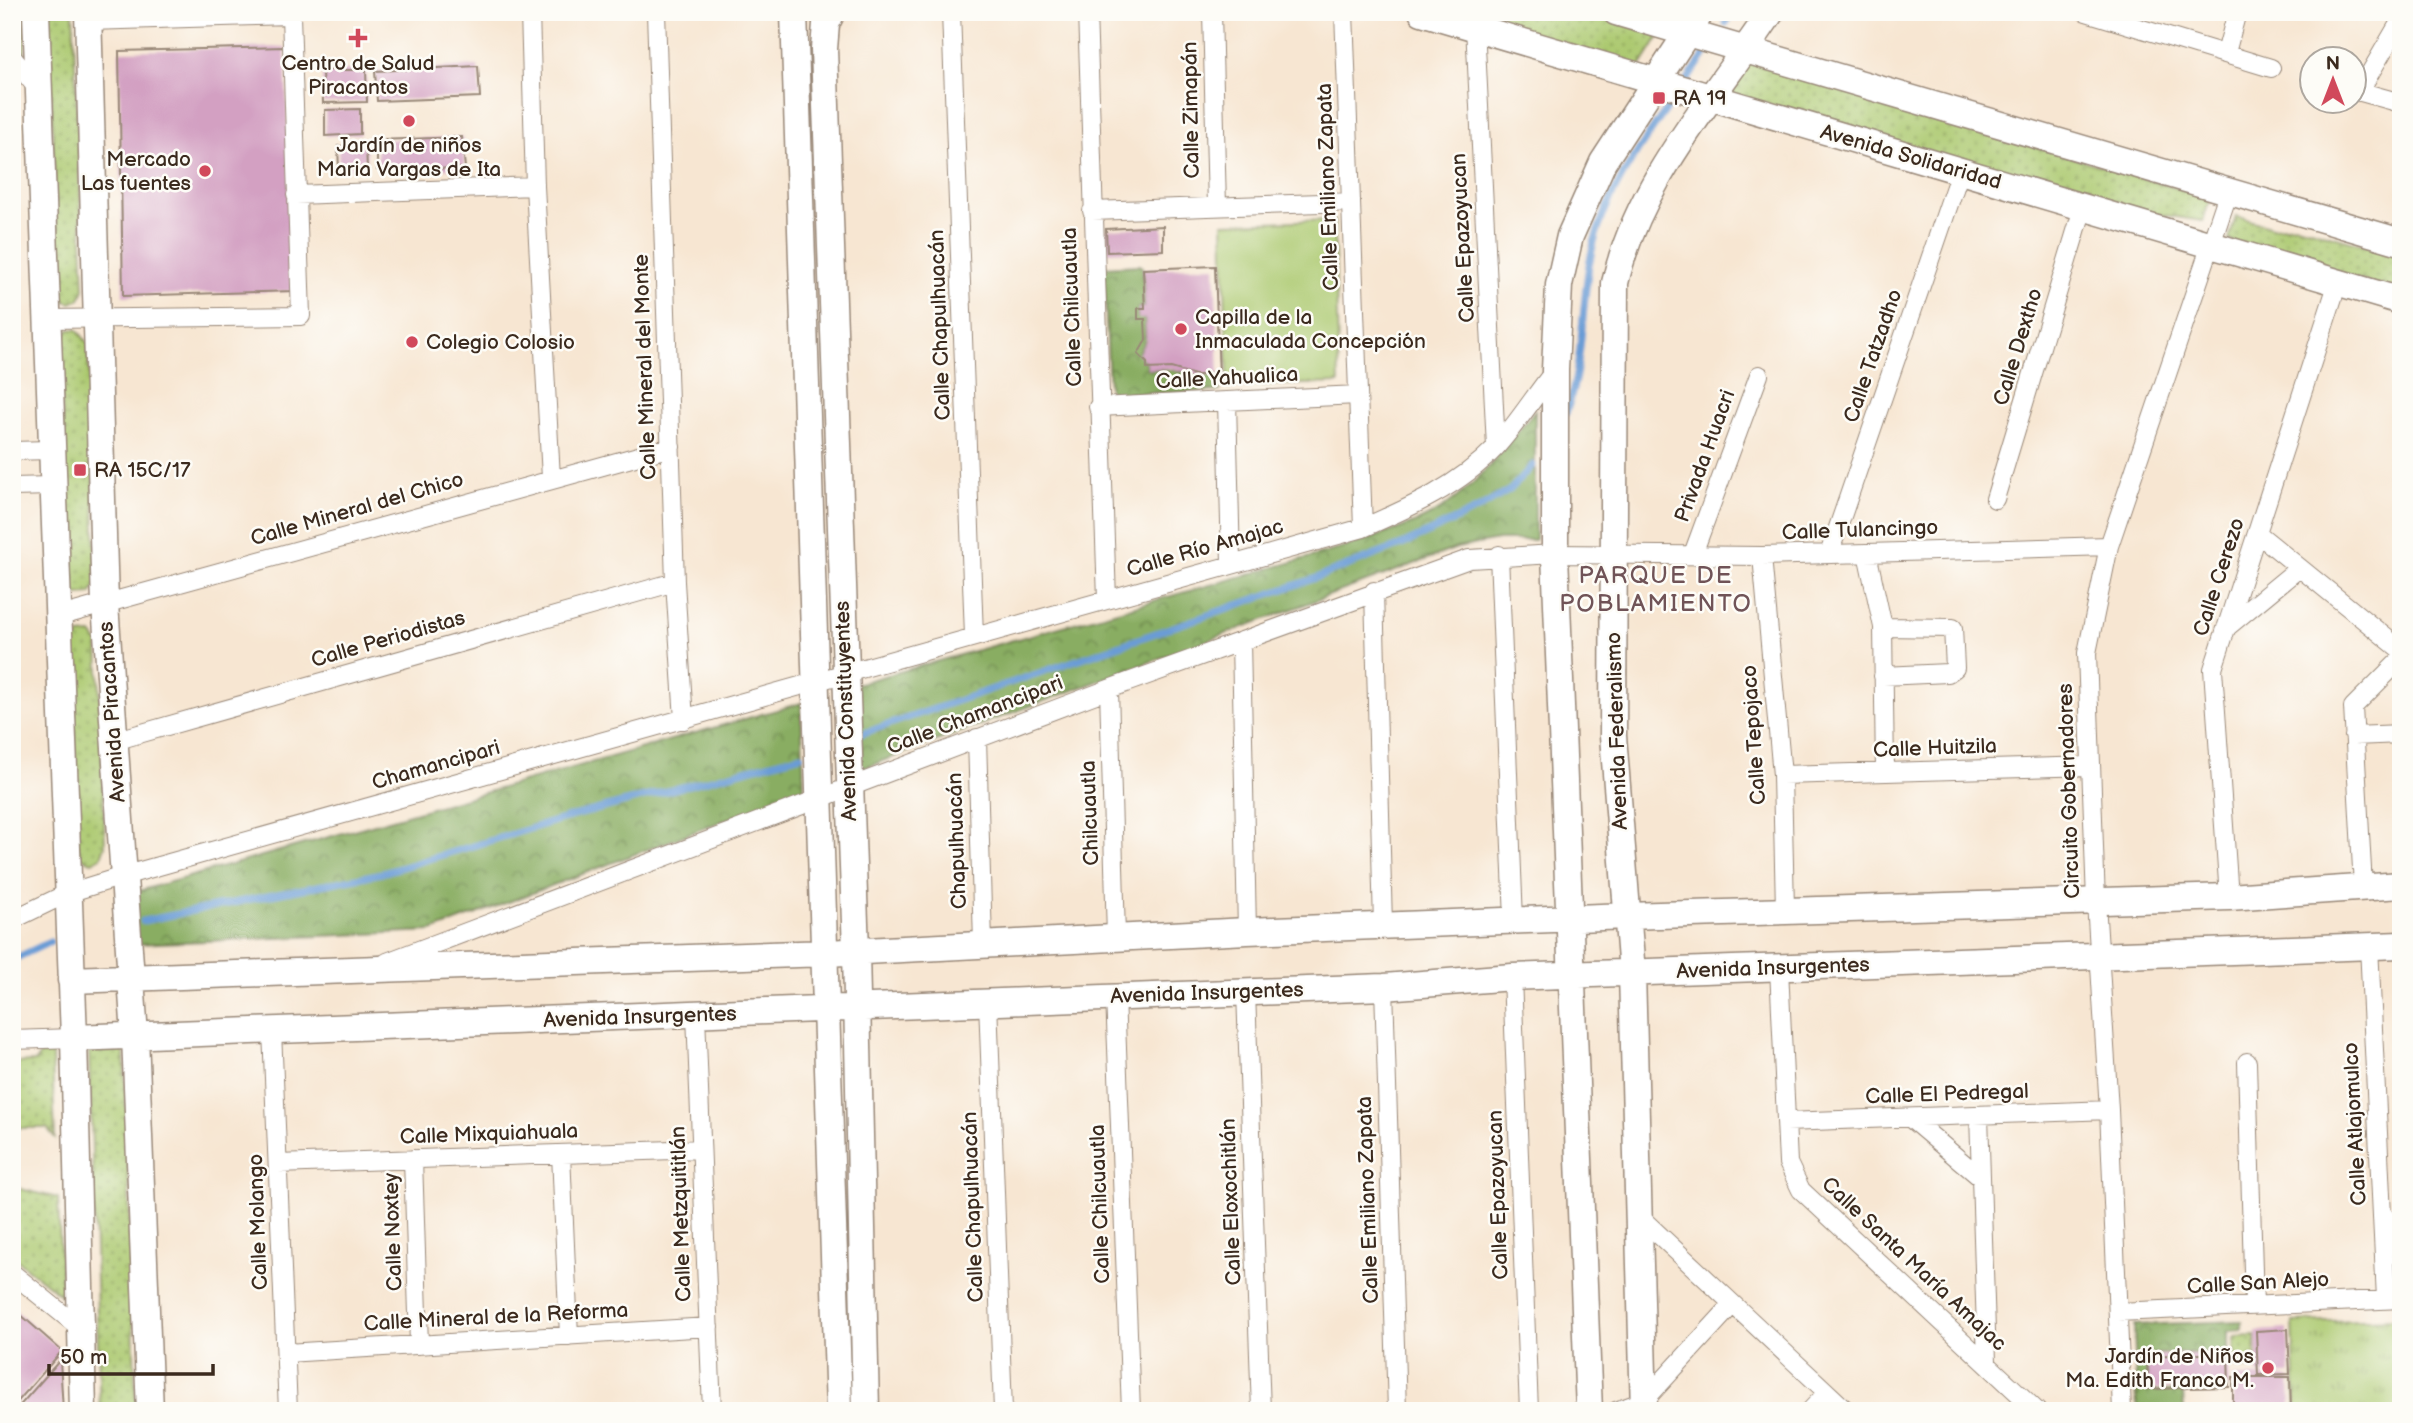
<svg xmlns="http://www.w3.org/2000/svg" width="2413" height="1423" viewBox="0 0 2413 1423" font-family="'Balsamiq Sans',sans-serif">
<defs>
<pattern id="grass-tufts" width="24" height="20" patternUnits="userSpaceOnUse" patternTransform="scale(1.75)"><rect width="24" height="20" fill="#acc970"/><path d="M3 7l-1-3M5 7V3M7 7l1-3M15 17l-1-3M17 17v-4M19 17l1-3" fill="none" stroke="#8da35b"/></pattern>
<pattern id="forest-crowns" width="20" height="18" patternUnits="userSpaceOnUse" patternTransform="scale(1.75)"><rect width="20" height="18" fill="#89ad62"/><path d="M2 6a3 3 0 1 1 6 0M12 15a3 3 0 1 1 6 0" fill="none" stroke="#718d50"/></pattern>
<pattern id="garden-dots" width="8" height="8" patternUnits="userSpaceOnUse" patternTransform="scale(1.75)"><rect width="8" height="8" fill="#acc970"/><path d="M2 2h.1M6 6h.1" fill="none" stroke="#8da35b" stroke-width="1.8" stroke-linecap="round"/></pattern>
</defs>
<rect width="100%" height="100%" fill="#fdfcf7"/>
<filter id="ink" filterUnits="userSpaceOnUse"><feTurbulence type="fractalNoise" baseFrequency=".0143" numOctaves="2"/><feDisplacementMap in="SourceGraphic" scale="14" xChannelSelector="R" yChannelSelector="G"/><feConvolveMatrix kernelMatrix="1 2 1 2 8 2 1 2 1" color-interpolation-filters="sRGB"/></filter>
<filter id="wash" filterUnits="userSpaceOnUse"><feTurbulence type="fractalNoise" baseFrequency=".00686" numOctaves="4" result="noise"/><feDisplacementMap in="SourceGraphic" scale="28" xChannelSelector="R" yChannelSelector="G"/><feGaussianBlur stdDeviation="1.57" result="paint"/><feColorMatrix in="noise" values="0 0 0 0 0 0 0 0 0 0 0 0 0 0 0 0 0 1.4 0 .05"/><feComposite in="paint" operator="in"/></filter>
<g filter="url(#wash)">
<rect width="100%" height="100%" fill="#f7e6d2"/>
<path fill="url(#grass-tufts)" stroke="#747a47" stroke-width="2" d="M2401,1319V1411H2296L2293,1322Z"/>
<path fill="url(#forest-crowns)" stroke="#626c40" stroke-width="2" d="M1140,265L1143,269L1145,308H1138V318L1145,319L1146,340L1138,353L1147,363V369C1172,368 1194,375 1219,375L1220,391L1113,394L1109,389L1104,267Z
M1535,410V540H1498L1457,548L858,770L852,685L1343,548C1369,539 1395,531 1419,521C1468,499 1503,450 1535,410Z
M801,703L804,790L432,931L136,944L135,892Z
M2242,1321V1330L2228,1331V1352L2147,1354V1391H2183L2184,1411H2137L2134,1325Z"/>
<path fill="#acc970" stroke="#747a47" stroke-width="2" d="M1334,220L1339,383L1228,386L1223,223Z"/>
<path fill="url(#garden-dots)" stroke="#747a47" stroke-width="2" d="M12,12H24L25,55L12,35Z
M48,12H73L84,289L80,299L71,303L63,300L59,289Z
M1458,12H1582L1660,35L1640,67Z
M1748,62L2210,198L2203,221L2123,209L1726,92Z
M2236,216L2272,227L2297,225L2401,256V292L2229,240Z
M77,329L88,344L97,583L91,594L74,595L69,585L60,345L62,337L69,330Z
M92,634L98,642L105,846L101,857L92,862L81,858L78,847L73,642L79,635Z
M124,1050L136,1411H100L89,1051Z
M52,1054L55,1138L47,1128H12V1063L35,1062L40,1055Z
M12,1187L58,1198L62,1296L12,1256Z
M2255,1336L2256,1368H2235L2234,1337Z"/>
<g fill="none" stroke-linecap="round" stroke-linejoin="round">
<path stroke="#6a9cd5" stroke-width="7" d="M1726,23L1734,12
M1686,82L1708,50
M1566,413C1583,366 1581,315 1589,265C1600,201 1637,150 1674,99
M858,735L1316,578L1404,544L1476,510L1510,490L1533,465
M143,921L382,873L566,818L801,755
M12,960L50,942"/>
</g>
<g id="blocks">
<path fill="#d3a0c2" d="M285,47L293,291L123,296L119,51Z
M478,66L480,97L377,101L375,71Z
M322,70H366L367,102L323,103Z
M360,109V134L325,136V110Z
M462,137L465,168L377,170V140Z
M366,145L367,169L339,170L338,146Z
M1163,226V250L1107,252L1106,229Z
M1215,266L1219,375H1195L1171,368L1147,369V363L1138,354L1146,340L1145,319H1138V308H1145L1143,269Z
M12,1307L62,1351L12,1408Z
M2288,1329L2290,1374L2258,1375L2256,1331Z
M2228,1353L2229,1387L2148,1389L2147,1356Z
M60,1360L63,1411H15Z
M2233,1377H2290L2291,1411H2233Z"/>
</g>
</g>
<g filter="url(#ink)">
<use href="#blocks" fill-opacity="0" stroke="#998878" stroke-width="2"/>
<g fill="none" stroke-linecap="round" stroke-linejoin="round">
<g stroke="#998878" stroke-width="20">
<path id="street" d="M530,12L535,186L551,478
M656,12L675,582L684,720
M951,12L974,636
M1087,12L1107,600
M1212,12L1217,207
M1344,12L1363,528
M2086,12L2271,68
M1475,26L1496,447
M2226,53L2237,12
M12,57L37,88
M2354,90L2401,103
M2359,92L2401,20
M296,195L535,186
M1092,211L1351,202
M46,319L301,316L291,15L89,21
M1227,401L1231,563
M1098,407L1358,395
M12,451L50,450
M12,487L52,486
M1995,499L2083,208
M2257,533L2401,650
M1867,553L1883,627L1885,772
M1693,554L1759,375
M1829,554L1960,172
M1499,555L1514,920
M1762,556L1782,775L1785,910
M1374,591L1383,925
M57,617L671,447
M1883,627L1953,628L1955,668L1948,673L1883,676
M2226,628L2299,568
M1241,641L1247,931
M1109,689L1116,937
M2354,736L2401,734
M977,738L983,943
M114,741L675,582
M1782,775L2090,766
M2363,887L2353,707L2401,659
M2229,897L2213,669L2338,282
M12,920L68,893L123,876L1363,528C1411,507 1459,486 1496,447C1517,424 1535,395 1555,370
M2369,946L2386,1299
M387,962L1109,689L1469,559L1555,554L1762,556L2109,546
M1779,968L1788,1163L1801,1190L2037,1411
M1512,977L1529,1411
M1384,987L1397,1411
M1246,992L1261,1411
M1115,996L1131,1411
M988,1001L1003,1411
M696,1015L712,1411
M272,1031L288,1411
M12,1040L74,1038
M2247,1062L2254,1306
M1979,1115L1987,1362
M1910,1118L1981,1178
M1786,1122L2109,1110
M561,1154L569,1336
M413,1159L419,1345
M278,1164L701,1149
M2382,1213L2401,1236
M1640,1217L1847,1411
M12,1273L80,1328
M2118,1312L2401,1299
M286,1353L709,1327
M1616,1411L1644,1401L1732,1305
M1810,1411L1827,1393
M2122,1411L2109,1110L2096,902L2087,653L2109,546L2229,191"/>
</g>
<g stroke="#998878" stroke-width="29">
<path id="secondary" d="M36,12L74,1038L83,1411
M88,12L105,604L135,1036L150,1411
M794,12L839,1411
M832,12L826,24L824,49L856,951L866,1411
M1422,12L2401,301
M1616,12L2401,242
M71,980L827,953L1247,931L1627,916L2229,897L2401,885
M74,1038L1384,987L1512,977L2401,945
M1589,1411L1555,554V370L1559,285L1570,236L1603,162L1701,12
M1644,1411L1632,973L1613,736L1615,283C1638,181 1714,98 1771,12"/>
</g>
<use href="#street" stroke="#fff" stroke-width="18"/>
<use href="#secondary" stroke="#fff" stroke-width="26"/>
</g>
</g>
<g fill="#d1495b" stroke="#fdfcf7" stroke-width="2.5">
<path d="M354.5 27.5h7v7h7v7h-7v7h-7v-7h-7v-7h7z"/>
<rect x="1652" y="91" width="14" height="14" rx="3.5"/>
<circle cx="409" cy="121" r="7"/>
<circle cx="205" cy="171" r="7"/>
<circle cx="1181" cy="329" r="7"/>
<circle cx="412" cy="342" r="7"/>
<rect x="73" y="463" width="14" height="14" rx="3.5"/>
<circle cx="2268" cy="1368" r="7"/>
</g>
<g text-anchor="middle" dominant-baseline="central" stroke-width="5" stroke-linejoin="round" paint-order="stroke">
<g font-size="21" fill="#3b2a1e" stroke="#fdfcf7" text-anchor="start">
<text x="358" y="63" text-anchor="middle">Centro de Salud<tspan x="358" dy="24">Piracantos</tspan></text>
<text x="1673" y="98">RA 19</text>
<text x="409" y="145" text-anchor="middle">Jardín de niños<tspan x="409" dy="24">Maria Vargas de Ita</tspan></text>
<text x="191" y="159" text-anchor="end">Mercado<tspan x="191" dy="24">Las fuentes</tspan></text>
<text x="1195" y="317">Capilla de la<tspan x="1195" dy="24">Inmaculada Concepción</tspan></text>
<text x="426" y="342">Colegio Colosio</text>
<text x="94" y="470">RA 15C/17</text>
<text x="2254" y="1356" text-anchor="end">Jardín de Niños<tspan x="2254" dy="24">Ma. Edith Franco M.</tspan></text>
</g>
<g font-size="21" fill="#3b2a1e" stroke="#fdfcf7">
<text transform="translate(1191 110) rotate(-91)">Calle Zimapán</text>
<text transform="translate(1911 157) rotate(16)">Avenida Solidaridad</text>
<text transform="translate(1328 187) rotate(-92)">Calle Emiliano Zapata</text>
<text transform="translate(1463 238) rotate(-93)">Calle Epazoyucan</text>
<text transform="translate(1072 307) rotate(-92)">Calle Chilcuautla</text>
<text transform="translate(940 325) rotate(-92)">Calle Chapulhuacán</text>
<text transform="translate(2018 347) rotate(-73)">Calle Dextho</text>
<text transform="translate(1873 356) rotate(-71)">Calle Tatzadho</text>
<text transform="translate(645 367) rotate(-92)">Calle Mineral del Monte</text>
<text transform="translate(1227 378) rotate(-3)">Calle Yahualica</text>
<text transform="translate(1705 456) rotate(-70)">Privada Huacri</text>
<text transform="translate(357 509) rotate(-16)">Calle Mineral del Chico</text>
<text transform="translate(1860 530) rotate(-2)">Calle Tulancingo</text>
<text transform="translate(1205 548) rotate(-16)">Calle Río Amajac</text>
<text transform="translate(2219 577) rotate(-72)">Calle Cerezo</text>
<text transform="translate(388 639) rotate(-16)">Calle Periodistas</text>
<text transform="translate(846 711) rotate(-92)">Avenida Constituyentes</text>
<text transform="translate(112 712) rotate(-94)">Avenida Piracantos</text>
<text transform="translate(975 715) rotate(-21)">Calle Chamancipari</text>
<text transform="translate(1617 731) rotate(-92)">Avenida Federalismo</text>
<text transform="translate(1754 735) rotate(-94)">Calle Tepojaco</text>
<text transform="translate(1935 748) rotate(-2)">Calle Huitzila</text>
<text transform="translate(436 765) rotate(-16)">Chamancipari</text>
<text transform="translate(2069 791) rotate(-92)">Circuito Gobernadores</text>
<text transform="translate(1090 813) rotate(-92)">Chilcuautla</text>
<text transform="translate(957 841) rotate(-92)">Chapulhuacán</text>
<text transform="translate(1773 968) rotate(-2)">Avenida Insurgentes</text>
<text transform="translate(1207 993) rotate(-2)">Avenida Insurgentes</text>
<text transform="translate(640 1017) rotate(-2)">Avenida Insurgentes</text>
<text transform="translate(1947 1094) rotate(-2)">Calle El Pedregal</text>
<text transform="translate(2355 1124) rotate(-93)">Calle Atlajomulco</text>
<text transform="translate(489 1134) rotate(-2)">Calle Mixquiahuala</text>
<text transform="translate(1498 1195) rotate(-92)">Calle Epazoyucan</text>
<text transform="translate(1368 1200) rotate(-92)">Calle Emiliano Zapata</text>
<text transform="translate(1231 1202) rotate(-92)">Calle Eloxochitlán</text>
<text transform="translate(1100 1204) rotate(-92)">Calle Chilcuautla</text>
<text transform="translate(973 1207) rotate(-92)">Calle Chapulhuacán</text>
<text transform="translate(681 1214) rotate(-92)">Calle Metzquititlán</text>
<text transform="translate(258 1222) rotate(-92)">Calle Molango</text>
<text transform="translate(393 1232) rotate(-92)">Calle Noxtey</text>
<text transform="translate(1914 1264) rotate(43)">Calle Santa María Amajac</text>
<text transform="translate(2258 1283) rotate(-3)">Calle San Alejo</text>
<text transform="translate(496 1317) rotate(-3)">Calle Mineral de la Reforma</text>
</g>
<g font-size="24" letter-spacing="2" fill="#705357" stroke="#fdfcf7">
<text x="1656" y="575">PARQUE DE<tspan x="1656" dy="28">POBLAMIENTO</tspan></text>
</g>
</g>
<rect width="2413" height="1423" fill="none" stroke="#fdfcf7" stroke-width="42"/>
<g transform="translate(2333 80)"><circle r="33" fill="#fdfcf7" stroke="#afa8a0" stroke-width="2"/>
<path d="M0-5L12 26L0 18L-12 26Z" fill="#d1495b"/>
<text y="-10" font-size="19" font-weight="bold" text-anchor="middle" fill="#3b2a1e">N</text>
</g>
<path d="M49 1364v10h164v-10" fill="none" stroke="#3b2a1e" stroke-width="3.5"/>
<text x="60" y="1364" font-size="21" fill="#3b2a1e" stroke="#fdfcf7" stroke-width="5" paint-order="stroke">50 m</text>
</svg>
